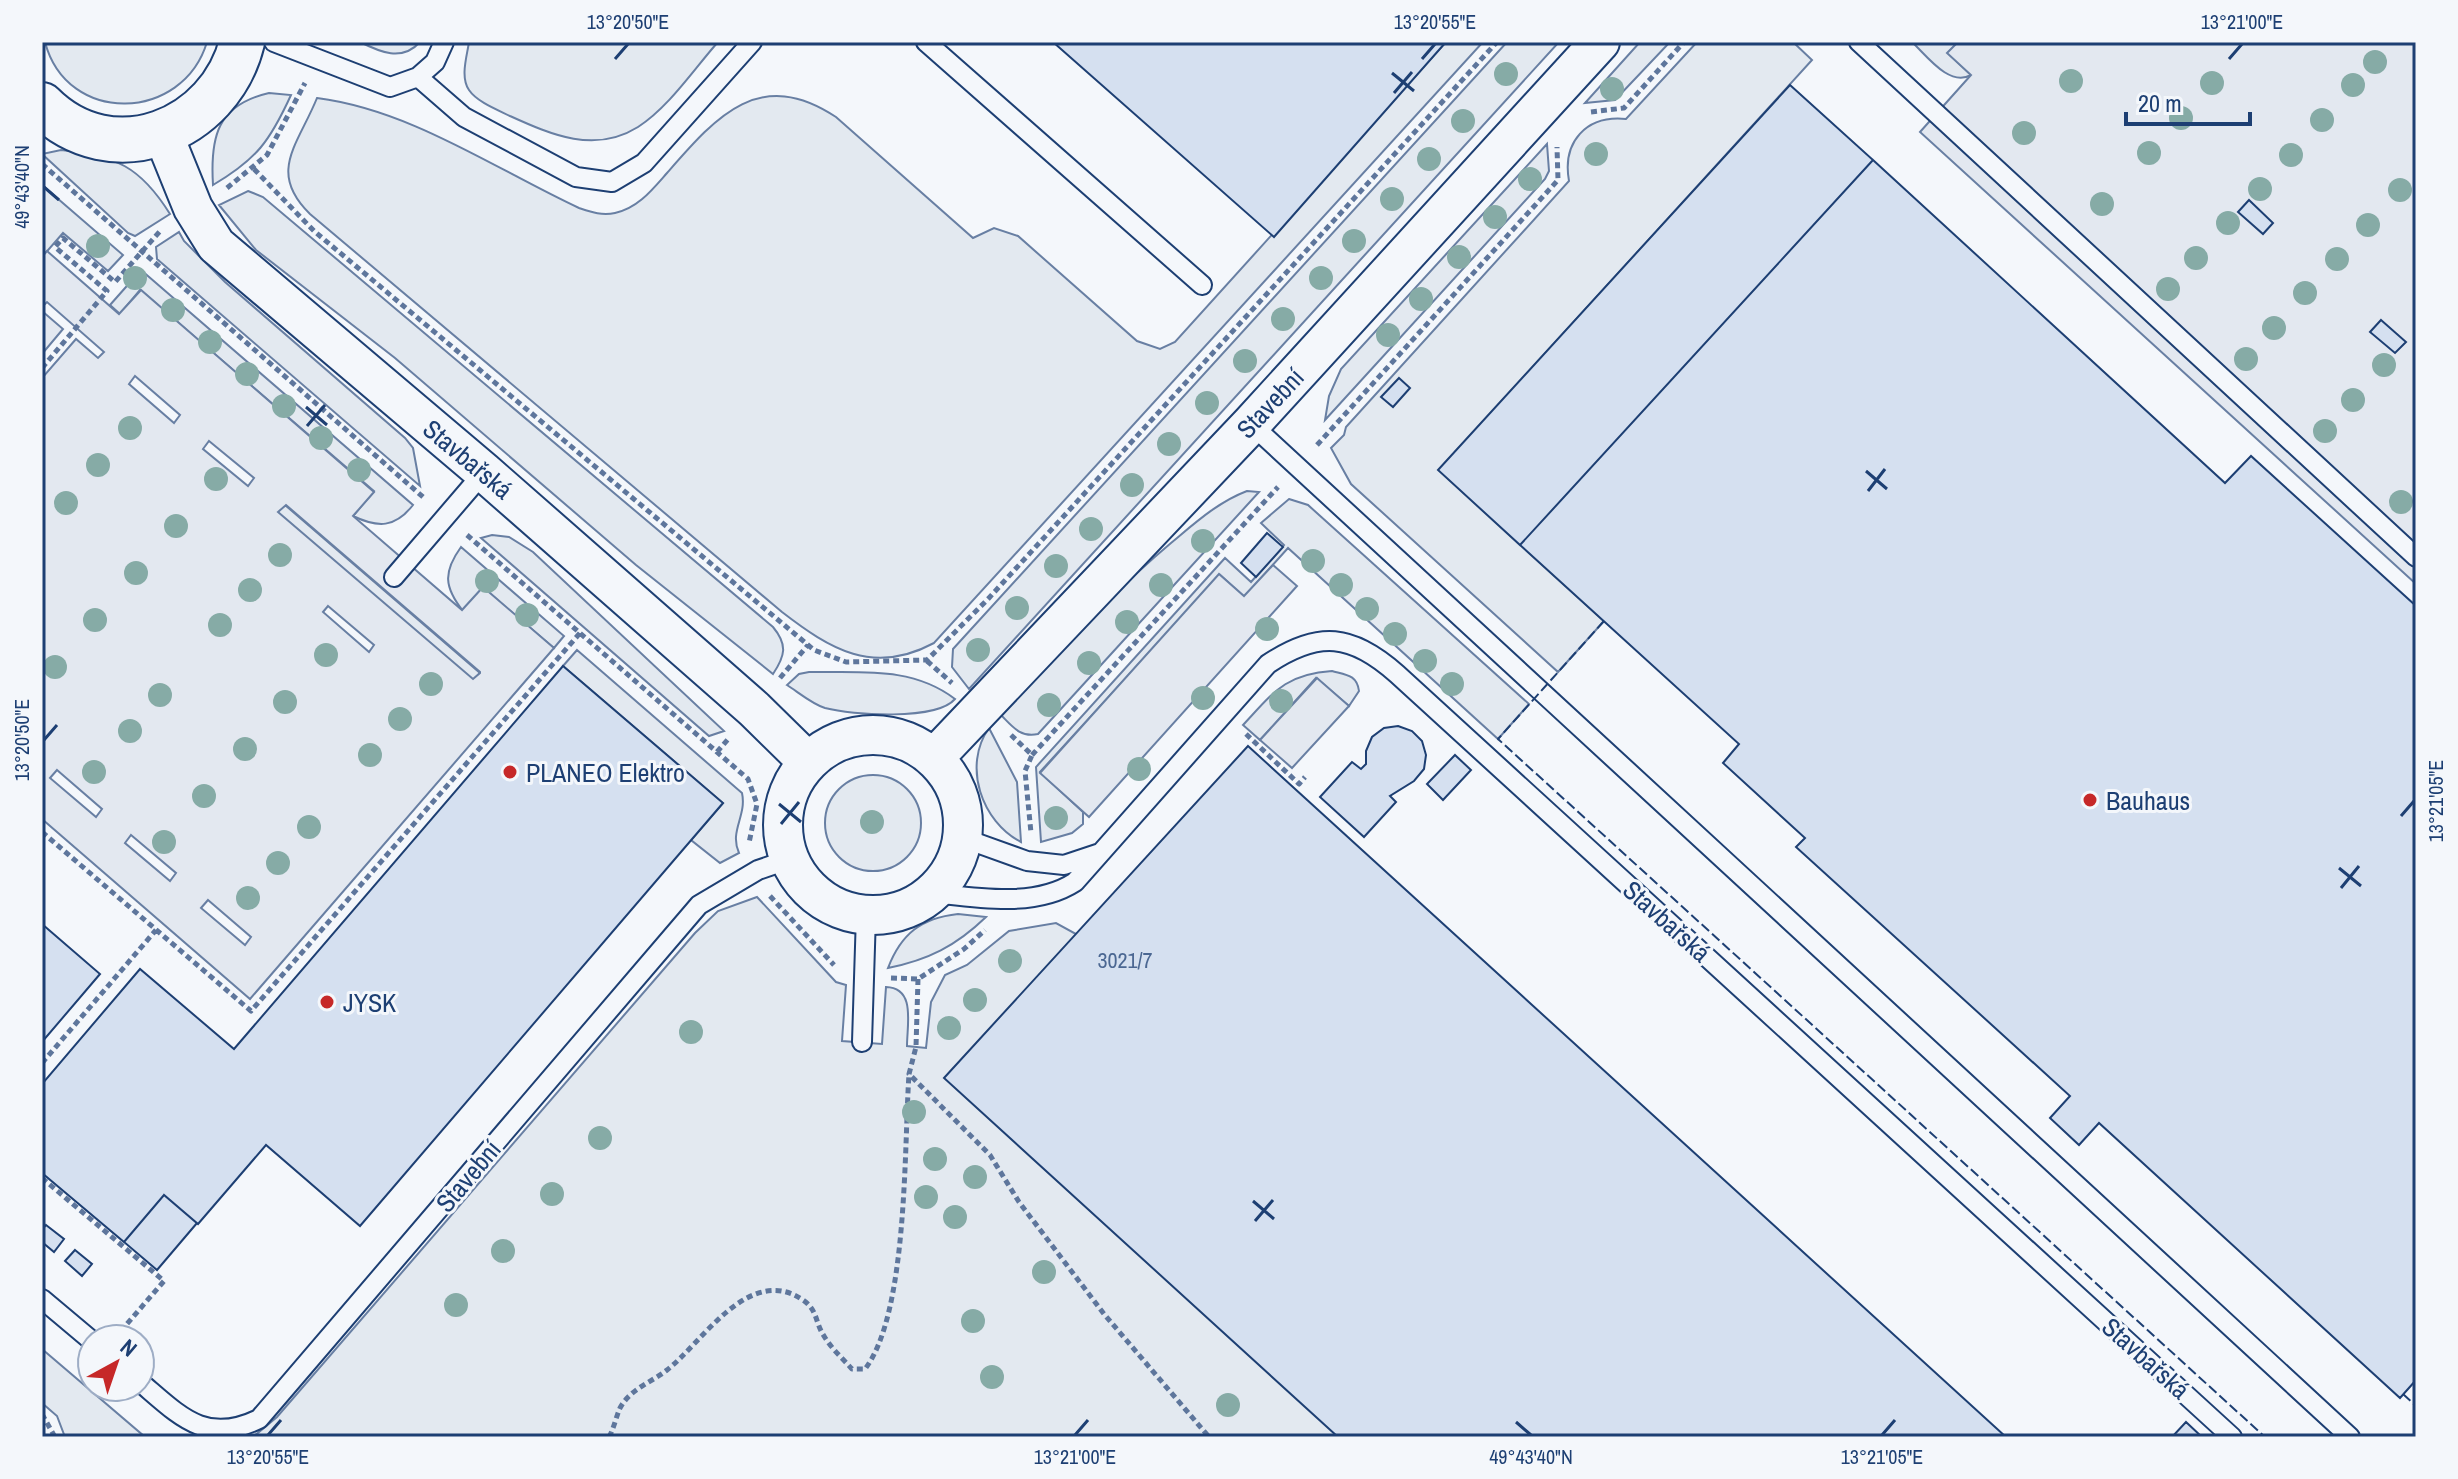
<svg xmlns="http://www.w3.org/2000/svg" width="2458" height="1479" viewBox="0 0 2458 1479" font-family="'Archivo Narrow',sans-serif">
<rect width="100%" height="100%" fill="#f4f7fb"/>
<path fill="#e3e9f0" stroke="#687fa3" stroke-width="2" d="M45,42H207C183,122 67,126 45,42Z
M360,42H420C402,62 380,52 360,42Z
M469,42H718C694,69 669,107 638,127C595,154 552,135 510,116C498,110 477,102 469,90C460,77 467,56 469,42Z
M1446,42H1483L934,643C873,676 830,649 782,612L310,214C267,172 298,145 317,98C411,110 495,169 579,208C591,212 602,216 615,213C638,208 652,190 667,173C716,117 759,66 836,117L973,238L994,228L1018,236L1137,341L1160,349L1175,342Z
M1507,42H1559L969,689L952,667L953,649Z
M1640,42H1670L1615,100L1585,103Z
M1697,42H1793L1812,60L1439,470L1604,621L1558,672L1351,484L1331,448L1344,435L1346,427L1569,181C1562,142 1586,115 1626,119Z
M1912,42H1958L1948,53L1971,75C1949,87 1927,56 1912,42Z
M269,93L291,95C270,141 257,159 213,185C210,137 217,105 269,93Z
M1547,144L1549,171L1545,179L1325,420L1329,396L1341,369Z
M61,150C116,156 140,166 170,214L135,236L128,233L42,154Z
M42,185L123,255L108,271L63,233L42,257Z
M248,191L263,197L773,627C788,645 785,656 773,674L636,565L395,358L256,250L219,205Z
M179,232L184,241L225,282L405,438L413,448L420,486L157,259L156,247Z
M141,270L413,505C395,528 378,528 353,516L374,491L140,290L120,314L110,305Z
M1247,491L1259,492L1038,734C1020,738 1012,726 1000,714C1056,655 1109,595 1171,543C1195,523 1218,502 1247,491Z
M1289,499L1308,505L1529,704L1498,739L1288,548L1244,597L1220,575L1040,772L1083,812V824L1072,833L1041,842L1036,767L1225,558L1251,582L1284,545L1261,523Z
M285,505L480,673L473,680L277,512Z
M492,535L509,537L533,552L724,731L709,736L481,538Z
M461,547L564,636L554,648L483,588L463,611C444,587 443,572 461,547Z
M577,650L742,793C747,816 729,831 739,853L720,863L691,840L723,803L563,666Z
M1332,671C1347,675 1357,675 1359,691L1349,706L1316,678L1260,740L1243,725C1273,693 1285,674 1332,671Z
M809,672C861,673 912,666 955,699C936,721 852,715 825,708C812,704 798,692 787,685L799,674Z
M989,728L1017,782L1021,842C982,822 962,766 989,728Z
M825 823a48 48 0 1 1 96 0a48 48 0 1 1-96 0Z
M757,897L836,982L846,985L842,1041L882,1044L886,987C916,988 907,1024 907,1046L926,1048L931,1002L945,975L967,965L1009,931L1056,923L1076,934L1338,1437H253L277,1417L695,933L718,911Z
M958,914L986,917C956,946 928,960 888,968C901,934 921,918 958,914Z
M42,1349L144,1436L147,1437H65L57,1416L42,1403Z"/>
<path fill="#e3e8f0" stroke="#687fa3" stroke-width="2" fill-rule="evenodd" d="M1958,42H2416V584L1920,132L1971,75L1947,53Z
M47,251L119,314L141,290L374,492L353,516L462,610L483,587L554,648L250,999L42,819V378L76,339L98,358L104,352L47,302L42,307V257ZM135,376L180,415L174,423L129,384ZM209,441L254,478L248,486L203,449ZM286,505L480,672V673L473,679L278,512ZM328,606L374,645L369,652L323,612ZM57,770L102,809L96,817L50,778ZM131,835L176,873L170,881L125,843ZM208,900L251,937L245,945L201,908Z
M42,311L63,329L42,354Z
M1273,565L1297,586L1089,817L1040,773L1219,574L1244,596Z
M1317,678L1349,706L1292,768L1260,740Z"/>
<path fill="#d5e0f0" stroke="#1d3f73" stroke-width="2" d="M1053,42H1446L1274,237Z
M1790,85L1873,160L1520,545L1438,470Z
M1873,160L2225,483L2251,456L2416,606V1380L2400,1398L2099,1123L2079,1145L2050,1118L2070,1096L1796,847L1805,838L1723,763L1739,744L1520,545Z
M2249,200L2273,223L2263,234L2238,212Z
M2381,320L2406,342L2395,353L2370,332Z
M1399,378L1410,388L1393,407L1381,397Z
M1267,533L1283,547L1256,577L1241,563Z
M563,666L723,803L360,1226L266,1145L198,1224L164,1195L124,1242L42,1173V1084L140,969L234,1049Z
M1398,726L1412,731L1422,741L1426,755L1424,769L1414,781L1390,796L1396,802L1364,837L1320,797L1352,762L1361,769L1366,764V751L1372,737L1384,728Z
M1248,746L2006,1437H1338L944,1078Z
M1455,755L1471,770L1443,800L1427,784Z
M42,924L100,974L42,1042Z
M164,1195L197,1223L157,1270L124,1242Z
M46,1225L64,1239L54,1252L42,1242V1230Z
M75,1250L92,1264L82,1276L65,1261Z
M2186,1422L2202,1437H2172Z"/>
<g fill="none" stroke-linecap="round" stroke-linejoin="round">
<g stroke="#1d3f73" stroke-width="22">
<path id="service" d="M274,42L390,87L418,77L435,62L444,42
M926,42L1202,285
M1859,42L2416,557
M418,77L464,117L576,177L612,182L644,163L752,42
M1251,424L2350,1437
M394,577L484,472
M963,838L1027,861L1064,865L1100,853
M933,893C979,898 1035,908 1075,882L1268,664C1319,630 1352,634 1397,674L2232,1437
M862,1042L866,915
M42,1299L92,1341
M140,1382C180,1416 205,1445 259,1419L699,905L758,870L790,859"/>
</g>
<g stroke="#1d3f73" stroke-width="42">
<path id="minor" d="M163,134L193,208L216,245L484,472L754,709L808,762
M783 825a90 90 0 1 1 180 0a90 90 0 1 1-180 0Z
M934,758L1251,424L1600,42"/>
</g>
<g stroke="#1d3f73" stroke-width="48">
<path id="tertiary" d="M42,105C112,175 220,131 242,42"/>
</g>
<path stroke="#5e769c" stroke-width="5" stroke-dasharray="6 4" stroke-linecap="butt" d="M1591,112L1624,108L1684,42
M42,164L423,497
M254,169L314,231L814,650L846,662L927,660L988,599L1497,42
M227,188L267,155L305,83
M42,368L107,291L55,247L63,238L115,282L161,230
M1317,445L1558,180L1557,147
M467,535L748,779L757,804L749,843
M927,661L952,683
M780,678L808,645
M1246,734L1299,784L1305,777
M1011,735L1032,755L1025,771L1031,833
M717,752L730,737
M1032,755L1278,487
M42,832L251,1011L580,633
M770,896L834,965
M891,978L918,979L964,949L985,930
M918,979L916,1047L909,1074L990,1155L1019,1202L1104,1314L1209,1437
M42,1063L156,930
M42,1178L164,1281L120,1332
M42,1414L55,1437
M609,1437C614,1428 616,1417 620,1408C630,1389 652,1382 667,1370C702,1343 749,1263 803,1300C818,1310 815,1323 824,1336C831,1348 843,1359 852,1369H865C908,1313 904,1147 909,1074"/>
<use href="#service" stroke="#f4f7fb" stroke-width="18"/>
<use href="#minor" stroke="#f4f7fb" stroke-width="38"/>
<use href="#tertiary" stroke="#f4f7fb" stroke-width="44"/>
<path stroke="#1d3f73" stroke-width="2" stroke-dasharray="10 4" stroke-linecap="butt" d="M1604,621L1498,739L2265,1437
M2403,1394L2416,1406"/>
</g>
<g fill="#86aba6">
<circle cx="2375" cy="62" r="12"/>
<circle cx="1506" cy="74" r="12"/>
<circle cx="2071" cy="81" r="12"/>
<circle cx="2212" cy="83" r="12"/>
<circle cx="2353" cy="85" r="12"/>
<circle cx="1612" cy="89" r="12"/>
<circle cx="2181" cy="118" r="12"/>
<circle cx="2322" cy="120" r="12"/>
<circle cx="1463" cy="121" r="12"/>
<circle cx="2024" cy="133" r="12"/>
<circle cx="2149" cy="153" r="12"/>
<circle cx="1596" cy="154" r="12"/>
<circle cx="2291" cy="155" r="12"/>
<circle cx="1429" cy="159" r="12"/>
<circle cx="1530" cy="179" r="12"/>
<circle cx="2260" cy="189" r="12"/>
<circle cx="2400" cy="190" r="12"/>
<circle cx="1392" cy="199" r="12"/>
<circle cx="2102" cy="204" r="12"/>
<circle cx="1495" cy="217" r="12"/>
<circle cx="2228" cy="223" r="12"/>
<circle cx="2368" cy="225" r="12"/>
<circle cx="1354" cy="241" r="12"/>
<circle cx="98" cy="246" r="12"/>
<circle cx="1459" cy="257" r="12"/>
<circle cx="2196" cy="258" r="12"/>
<circle cx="2337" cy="259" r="12"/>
<circle cx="135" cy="278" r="12"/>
<circle cx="1321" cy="278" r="12"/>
<circle cx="2168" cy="289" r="12"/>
<circle cx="2305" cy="293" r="12"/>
<circle cx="1421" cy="299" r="12"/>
<circle cx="173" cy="310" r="12"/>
<circle cx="1283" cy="319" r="12"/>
<circle cx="2274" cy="328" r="12"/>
<circle cx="1388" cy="335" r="12"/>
<circle cx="210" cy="342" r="12"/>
<circle cx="2246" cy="359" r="12"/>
<circle cx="1245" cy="361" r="12"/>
<circle cx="2384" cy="365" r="12"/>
<circle cx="247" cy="374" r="12"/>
<circle cx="2353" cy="400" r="12"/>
<circle cx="1207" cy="403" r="12"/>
<circle cx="284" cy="406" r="12"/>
<circle cx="130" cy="428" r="12"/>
<circle cx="2325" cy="431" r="12"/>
<circle cx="321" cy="438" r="12"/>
<circle cx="1169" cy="444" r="12"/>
<circle cx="98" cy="465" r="12"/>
<circle cx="359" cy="470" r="12"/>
<circle cx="216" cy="479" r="12"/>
<circle cx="1132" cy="485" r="12"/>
<circle cx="2401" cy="502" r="12"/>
<circle cx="66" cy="503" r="12"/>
<circle cx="176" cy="526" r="12"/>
<circle cx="1091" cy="529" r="12"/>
<circle cx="1203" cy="541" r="12"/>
<circle cx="280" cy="555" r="12"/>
<circle cx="1313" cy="561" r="12"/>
<circle cx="1056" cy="566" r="12"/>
<circle cx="136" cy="573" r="12"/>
<circle cx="487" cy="581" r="12"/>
<circle cx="1161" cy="585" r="12"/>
<circle cx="1341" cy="585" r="12"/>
<circle cx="250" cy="590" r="12"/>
<circle cx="1017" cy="608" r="12"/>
<circle cx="1367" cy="609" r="12"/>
<circle cx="527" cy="615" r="12"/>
<circle cx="95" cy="620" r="12"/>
<circle cx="1127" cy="622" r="12"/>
<circle cx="220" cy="625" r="12"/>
<circle cx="1267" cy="629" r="12"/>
<circle cx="1395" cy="634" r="12"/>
<circle cx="978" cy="650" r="12"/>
<circle cx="326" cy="655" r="12"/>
<circle cx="1425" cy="661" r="12"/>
<circle cx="1089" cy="663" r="12"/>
<circle cx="55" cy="667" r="12"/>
<circle cx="431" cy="684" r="12"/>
<circle cx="1452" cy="684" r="12"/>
<circle cx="160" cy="695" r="12"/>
<circle cx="1203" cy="698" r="12"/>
<circle cx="1281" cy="701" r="12"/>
<circle cx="285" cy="702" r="12"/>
<circle cx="1049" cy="705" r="12"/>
<circle cx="400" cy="719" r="12"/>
<circle cx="130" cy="731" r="12"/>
<circle cx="245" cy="749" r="12"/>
<circle cx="370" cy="755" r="12"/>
<circle cx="1139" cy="769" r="12"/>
<circle cx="94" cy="772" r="12"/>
<circle cx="204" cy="796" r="12"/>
<circle cx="1056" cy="818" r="12"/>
<circle cx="872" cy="822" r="12"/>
<circle cx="309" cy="827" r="12"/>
<circle cx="164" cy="842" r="12"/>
<circle cx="278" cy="863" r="12"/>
<circle cx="248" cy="898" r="12"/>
<circle cx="1010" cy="961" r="12"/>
<circle cx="975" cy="1000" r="12"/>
<circle cx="949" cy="1028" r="12"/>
<circle cx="691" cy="1032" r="12"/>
<circle cx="914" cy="1112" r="12"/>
<circle cx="600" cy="1138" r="12"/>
<circle cx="935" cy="1159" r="12"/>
<circle cx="975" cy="1177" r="12"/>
<circle cx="552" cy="1194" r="12"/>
<circle cx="926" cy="1197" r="12"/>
<circle cx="955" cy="1217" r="12"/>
<circle cx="503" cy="1251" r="12"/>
<circle cx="1044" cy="1272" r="12"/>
<circle cx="456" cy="1305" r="12"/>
<circle cx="973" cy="1321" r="12"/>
<circle cx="992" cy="1377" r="12"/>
<circle cx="1228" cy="1405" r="12"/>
</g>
<path fill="none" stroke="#1d3f73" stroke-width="3" d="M615,59L628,44M1422,59L1435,44M2229,59L2242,44M1392,73L1414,91M1394,93L1412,72M44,187L59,200M306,407L327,425M307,426L325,405M1866,471L1887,489M1868,491L1885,469M44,740L57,725M779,804L801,822M2401,816L2414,801M781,824L799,802M2339,868L2361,886M2341,888L2359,866M1253,1201L1274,1219M1255,1221L1273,1200M1516,1422L1531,1435M268,1435L281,1420M1075,1435L1088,1420M1882,1435L1895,1420"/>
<g fill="#c62828" stroke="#f4f7fb" stroke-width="3">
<circle cx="510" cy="772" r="8"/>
<circle cx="2090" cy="800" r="8"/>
<circle cx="327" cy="1002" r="8"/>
</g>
<g text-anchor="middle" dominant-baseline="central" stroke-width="6" stroke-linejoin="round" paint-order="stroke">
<g font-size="22" fill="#4b6792">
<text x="1125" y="960">3021/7</text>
</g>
<g font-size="26" fill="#1d3f73" stroke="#f4f7fb">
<text transform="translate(1270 403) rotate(-47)">Stavební</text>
<text transform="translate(468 459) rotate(40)">Stavbařská</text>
<text transform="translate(1667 921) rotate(42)">Stavbařská</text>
<text transform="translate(468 1176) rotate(-50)">Stavební</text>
<text transform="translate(2146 1358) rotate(42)">Stavbařská</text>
</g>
<g font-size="26" fill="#1d3f73" stroke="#f4f7fb" text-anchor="start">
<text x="526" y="772">PLANEO Elektro</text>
<text x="2106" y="800">Bauhaus</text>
<text x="343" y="1002">JYSK</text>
</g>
</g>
<rect width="2458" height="1479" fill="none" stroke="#f4f7fb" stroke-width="88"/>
<g transform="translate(116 1363) rotate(40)"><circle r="38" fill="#f4f7fb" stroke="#9eadc5" stroke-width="2"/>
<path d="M0-6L14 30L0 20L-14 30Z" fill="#c62828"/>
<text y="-12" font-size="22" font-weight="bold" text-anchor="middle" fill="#1d3f73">N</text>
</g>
<path d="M2126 112v12h124v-12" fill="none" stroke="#1d3f73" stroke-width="4"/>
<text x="2138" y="112" font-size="24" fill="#1d3f73" stroke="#f4f7fb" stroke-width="6" paint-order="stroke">20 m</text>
<rect x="44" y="44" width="2370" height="1391" fill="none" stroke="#1d3f73" stroke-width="3"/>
<g font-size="20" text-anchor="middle" fill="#1d3f73">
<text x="628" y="29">13°20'50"E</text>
<text x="1435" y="29">13°20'55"E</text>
<text x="2242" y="29">13°21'00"E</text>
<text transform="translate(22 187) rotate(-90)" y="7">49°43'40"N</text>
<text transform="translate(22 740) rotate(-90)" y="7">13°20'50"E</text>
<text transform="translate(2436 801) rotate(-90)" y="7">13°21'05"E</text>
<text x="268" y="1464">13°20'55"E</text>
<text x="1075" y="1464">13°21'00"E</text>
<text x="1531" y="1464">49°43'40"N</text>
<text x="1882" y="1464">13°21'05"E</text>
</g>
</svg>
